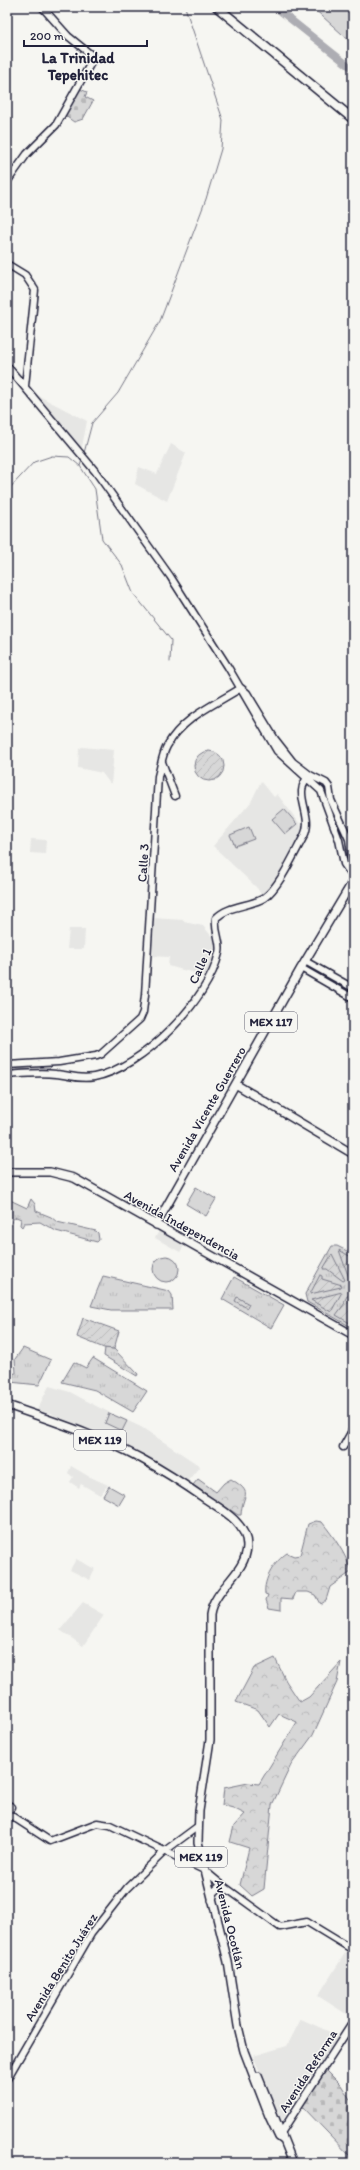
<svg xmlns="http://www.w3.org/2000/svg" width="360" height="2170" viewBox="0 0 360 2170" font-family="Itim,sans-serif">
<defs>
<pattern id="grass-tufts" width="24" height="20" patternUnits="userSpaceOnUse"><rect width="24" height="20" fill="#d7d7d7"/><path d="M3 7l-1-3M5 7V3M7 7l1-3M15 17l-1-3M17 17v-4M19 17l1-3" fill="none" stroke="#b8b8b9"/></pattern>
<pattern id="forest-crowns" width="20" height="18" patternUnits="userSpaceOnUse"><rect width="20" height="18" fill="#d7d7d7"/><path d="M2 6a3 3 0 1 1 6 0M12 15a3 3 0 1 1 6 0" fill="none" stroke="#b8b8b9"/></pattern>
<pattern id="cemetery-stones" width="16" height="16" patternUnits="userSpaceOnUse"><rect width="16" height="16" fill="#d7d7d7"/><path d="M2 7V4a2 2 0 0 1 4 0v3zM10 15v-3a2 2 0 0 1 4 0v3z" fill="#b8b8b9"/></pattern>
<pattern id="garden-furrows" width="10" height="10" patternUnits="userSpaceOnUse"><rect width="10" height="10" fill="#d7d7d7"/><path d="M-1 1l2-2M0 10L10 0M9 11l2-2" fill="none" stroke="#b8b8b9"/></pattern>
</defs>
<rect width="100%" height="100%" fill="#f6f6f2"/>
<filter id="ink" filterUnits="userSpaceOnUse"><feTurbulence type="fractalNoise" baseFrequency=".025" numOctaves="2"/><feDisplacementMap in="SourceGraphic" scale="8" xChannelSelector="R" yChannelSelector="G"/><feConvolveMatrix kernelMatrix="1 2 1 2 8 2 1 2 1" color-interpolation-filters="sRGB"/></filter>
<g filter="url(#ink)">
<path fill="#e6e6e4" d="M35,394L87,421L81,452L38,398Z
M171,444L186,453L167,501L135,484L139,467L157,474Z
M82,747L114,750L111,785L102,773L78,768L79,749Z
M261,781L274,797L277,794L304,829L272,886L262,896L257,888L213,846L251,802Z
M31,839L46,840L45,854L30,853Z
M152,918L184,920V922L203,926L214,939L217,950L206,976L168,966L169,957L150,956Z
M69,929H85L84,949H67Z
M159,1231L184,1246L180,1252L155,1238Z
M49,1386L70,1392L98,1407L141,1427L200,1466L186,1483L145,1456L61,1421L51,1413L38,1412L37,1410Z
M71,1466L88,1476L108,1485L100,1495L81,1484L79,1488L70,1482L73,1477L68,1473Z
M76,1559L95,1569L90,1580L70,1570Z
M83,1603L104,1615L83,1646L60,1630Z
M347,1950L353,1955L351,1964L353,1966V2013L351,2017L318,1996Z
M301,2019L339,2036L281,2122L253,2056L287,2046Z"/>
<path fill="url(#grass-tufts)" stroke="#7c7c89" d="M49,1064L51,1067L49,1069L7,1071V1067Z
M31,1199L35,1204L36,1211L51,1217L57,1222L96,1231L98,1233L99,1240L97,1242L56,1231L40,1222L24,1223L22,1227L20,1225L21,1219L16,1217L12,1220L7,1236V1207L10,1200L27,1208Z
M332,1246H337L353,1254V1328L307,1302L305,1294Z
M103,1276L169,1291L172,1295L173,1310H111L91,1306Z
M234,1277L284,1305L271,1328L222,1299Z
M23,1348L51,1360L39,1385L10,1382V1374L16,1373L15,1359Z
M105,1348L114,1349L138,1374L137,1376L104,1356Z
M93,1358L147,1391L133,1412L95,1390L62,1382L74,1362L86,1368Z"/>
<path fill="url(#forest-crowns)" stroke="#7c7c89" d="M198,1479L216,1492L224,1483L231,1479C255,1494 242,1493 241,1515H238L193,1485Z
M316,1521L322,1522C333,1536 347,1555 351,1572L330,1587L326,1600L320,1604L315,1595L308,1592H296L293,1599L281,1598V1610L269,1608L266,1600L268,1595L265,1594C263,1579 275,1561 287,1553L294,1556L300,1555L308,1524Z
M275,1658L286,1681L300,1702L309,1697L341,1662L337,1682L313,1735L291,1765L272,1805L264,1889L252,1896L240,1885L249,1848L230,1842L234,1826L245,1814L233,1808L222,1805L224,1788L248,1783L259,1784L297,1722L279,1714L270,1727L258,1710L236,1702L254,1668Z"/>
<path fill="url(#cemetery-stones)" stroke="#7c7c89" d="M80,89L87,92L85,97L93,101L83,119L74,122L64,115Z
M325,2069L341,2085L353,2104V2159L301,2105Z"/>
<path fill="url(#garden-furrows)" stroke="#7c7c89" d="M194 766a15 15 0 1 1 30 0a15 15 0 1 1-30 0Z
M308,964L339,981L336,986L305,968Z
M339,1250L353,1258V1266L351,1270L352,1271L349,1278Z
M332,1254L345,1280L343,1281L327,1269H323Z
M320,1275L322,1276V1279L342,1285L341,1287L310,1294Z
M342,1292L331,1312L311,1300Z
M347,1296H349L353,1325L336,1315L345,1303L344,1302Z
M237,1297L249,1304L247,1308L235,1301Z
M83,1318L119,1331L114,1349L104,1348L77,1337Z"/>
<path fill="#d7d7d7" stroke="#7c7c89" d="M312,7H353V44Z
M284,809L297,824L285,834L272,819Z
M249,827L254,839L235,846L230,835Z
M196,1187L216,1199L206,1216L186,1204Z
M153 1269a13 13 0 1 1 26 0a13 13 0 1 1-26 0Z
M109,1413L127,1421L122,1431L105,1423Z
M109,1486L125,1495L119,1505L103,1496Z"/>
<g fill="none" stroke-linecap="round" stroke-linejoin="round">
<path stroke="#757583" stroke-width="1" d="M84,453L92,423L118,393L160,321L206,199L221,149L223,120L185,7
M80,466L82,460
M7,491L34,462L52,456L69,457L80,466L95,489L102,539L122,565L133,593L171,640L170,662"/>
<path stroke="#adadb3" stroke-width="7" d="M275,7L353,69"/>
<g stroke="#22223b" stroke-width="9">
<path id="secondary" d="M7,182L27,154L56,125L92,61V56L89,53L68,36L42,7
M7,264L25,275L35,290L25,386
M7,366L95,471L170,576L228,667L277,751L321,791L339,840L344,864L353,877
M241,688L247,693L275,739L293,762L310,775L326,783L329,787L331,800L349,839L353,866
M162,762L175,796
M305,961L353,988
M301,968L353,998
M7,1065L59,1062L96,1056L101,1054L140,1019L143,1012L145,995L158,776C161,766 162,755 167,746C183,717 214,705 241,688
M7,1075C23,1074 40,1072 56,1074C70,1075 78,1080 94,1077C142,1068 208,1001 219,953C222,942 214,933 216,918C229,905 249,907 264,898C279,888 295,852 304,836C315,815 290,793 310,775
M343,1447L353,1429
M7,1804L12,1807L7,1812
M7,1813L50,1841L97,1823L110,1825L204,1870L222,1885L280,1927L307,1922L353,1950
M7,2079L91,1934L127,1888L166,1850L197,1827
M279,2136L353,2022"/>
</g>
<g stroke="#22223b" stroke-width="10">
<path id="primary" d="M237,1085L353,1154
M7,1172H50L74,1178L353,1335
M156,1225L301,968L353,881
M7,1405C52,1421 100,1436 142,1459C164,1471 184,1484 204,1498C221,1509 247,1523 247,1546C246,1574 214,1588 210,1615V1740L199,1811L198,1842L228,1962L238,2026L244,2051L269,2116L279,2137L283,2140
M212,1900L214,1892L222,1885
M258,2076L293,2163"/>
</g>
<g stroke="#22223b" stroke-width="11">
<path id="highway" d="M217,7L353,119"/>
</g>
<use href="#secondary" stroke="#f6f6f2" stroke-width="6"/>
<use href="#primary" stroke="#f6f6f2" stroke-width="7"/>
<use href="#highway" stroke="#f6f6f2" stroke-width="8"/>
</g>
</g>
<g text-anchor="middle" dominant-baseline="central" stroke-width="3" stroke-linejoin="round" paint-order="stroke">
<g fill="#f6f6f2" stroke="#626272" stroke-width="1">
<rect x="245" y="1012" width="52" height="20" rx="3"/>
<rect x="74" y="1430" width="52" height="20" rx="3"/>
<rect x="175" y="1847" width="52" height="20" rx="3"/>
</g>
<g font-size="12" font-weight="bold" fill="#22223b">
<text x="271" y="1022">MEX 117</text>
<text x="100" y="1440">MEX 119</text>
<text x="201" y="1857">MEX 119</text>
</g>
<g font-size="13" fill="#22223b" stroke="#f6f6f2">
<text transform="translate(143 863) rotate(-86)">Calle 3</text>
<text transform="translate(200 966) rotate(-66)">Calle 1</text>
<text transform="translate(207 1109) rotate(-60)">Avenida Vicente Guerrero</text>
<text transform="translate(182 1225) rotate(29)">Avenida Independencia</text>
<text transform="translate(230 1924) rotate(76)">Avenida Ocotlán</text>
<text transform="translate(61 1967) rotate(-58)">Avenida Benito Juárez</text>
<text transform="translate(308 2071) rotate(-57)">Avenida Reforma</text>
</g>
<g font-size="15" font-weight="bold" fill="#22223b" stroke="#f6f6f2">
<text x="78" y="58">La Trinidad<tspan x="78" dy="17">Tepehitec</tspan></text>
</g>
</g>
<rect width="360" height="2170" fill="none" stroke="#f6f6f2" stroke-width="24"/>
<rect x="12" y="12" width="336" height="2146" fill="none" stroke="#22223b" stroke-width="1.5" filter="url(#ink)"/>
<path d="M24 40v6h123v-6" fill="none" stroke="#22223b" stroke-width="2"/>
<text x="30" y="40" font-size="12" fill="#22223b" stroke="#f6f6f2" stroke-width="3" paint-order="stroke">200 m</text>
</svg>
